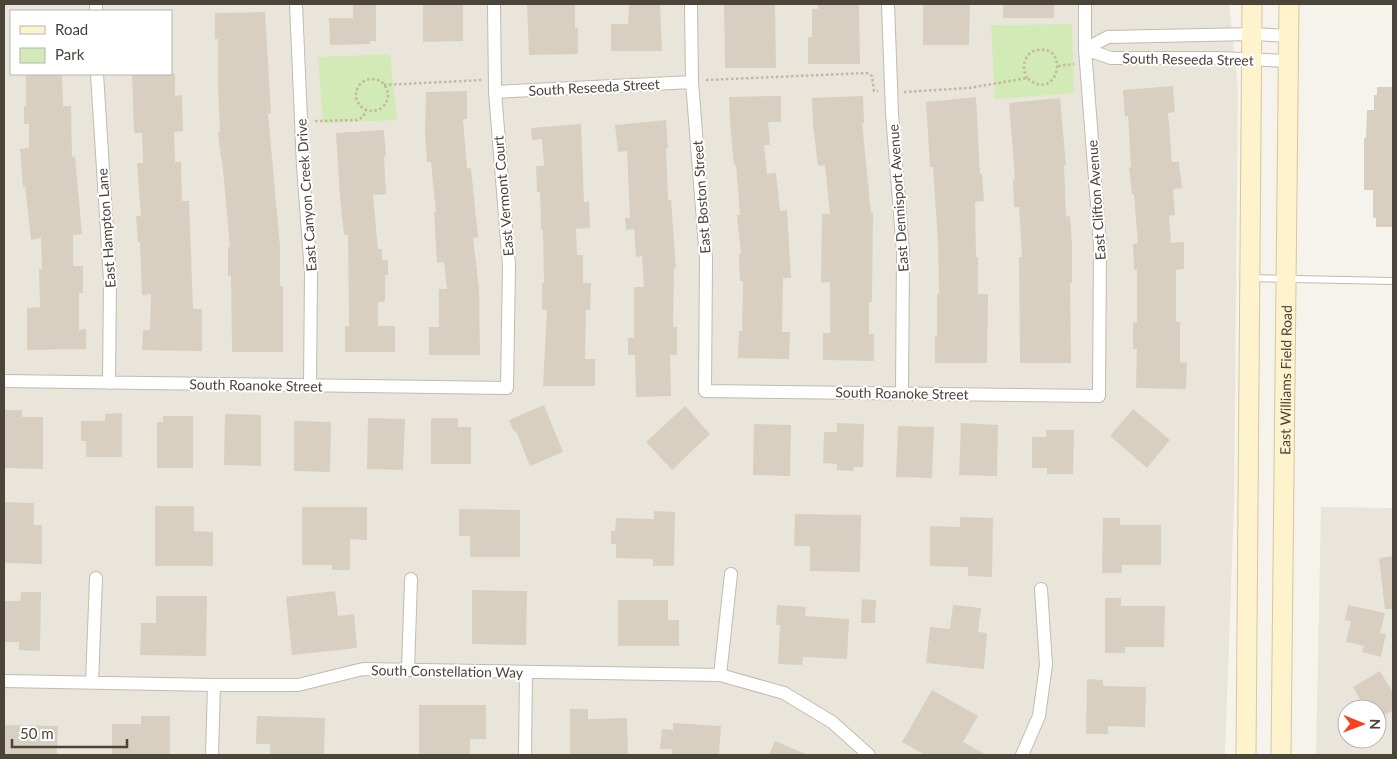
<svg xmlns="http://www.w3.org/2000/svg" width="1397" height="759" viewBox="0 0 1397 759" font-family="Lato,sans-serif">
<rect width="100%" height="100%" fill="#f6f3ec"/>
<path fill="#eae5da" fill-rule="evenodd" d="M4,4H1229L1238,88L1234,504L1225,755H4ZM11,11H171V74H11Z
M1321,507L1393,508V755H1316ZM1347,709H1377V739H1347Z"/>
<path fill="#d2eab5" d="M1072,24L1074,93L995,99L991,25Z
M390,54L397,120L323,123L318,57Z"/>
<path fill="#d8cfc1" d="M353,4H376V41H370V44L330,45L329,18H353Z
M423,4H463V41L423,42Z
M527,4H575V28H578V54L529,55Z
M629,4H660L662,51H611V24H628Z
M724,4H775L776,68H725Z
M818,4H859L860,64H808V37H812V9H818Z
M923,4H970L969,45H923Z
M1003,4H1054V18H1003Z
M265,12L271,113L268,114L280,246V286H283V352H232L231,276H228V247H230L222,159H221L218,132H220L218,90V39H215V13Z
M26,74H62L63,106H71L72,157L75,156L82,234L73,235V266H83V293H79V330L86,329V349L27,350V308L40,307L39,269H42L41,238L31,240L25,186L23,187L20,149L29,148V124H24V106H26Z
M132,74H175V96L182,95L183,131L174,132L175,162H181L182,201H189L193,309H202V351L142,350L143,330H150L151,294L142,295L140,242H138L136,216H141L137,163H143L142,133H134Z
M1173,86L1175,112L1168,113L1172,162H1179L1182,188L1173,189L1175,215L1169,216L1171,243L1184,242V269L1176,270V322H1180V362L1187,363L1186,389L1136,388L1137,349H1133V323L1137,322V270H1134L1133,244L1138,243L1134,194H1132L1129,167H1131L1128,116L1125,117L1123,90Z
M1377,87H1393V227H1376V218H1373V190H1364V138H1366L1367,110H1374V95H1377Z
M467,91V119H463L467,168H471L478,237L473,238L479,289L480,355H429V327H439V289H447L444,262L437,263L434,212H436L431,162H427L425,134L426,92Z
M781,96V122H768L770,145H764L767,174L776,173L780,211L787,210L791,278H783L782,332H790L789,359L738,358L739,331H742L743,281H740L739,254H741L737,215H740L736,165H734L730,123L729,97Z
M863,96L864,123H862L871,213H873L872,302H869V334H874V361L823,360V333H830V282L821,283L822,214H830L825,165L818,166L813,125L812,98Z
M976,97L980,174H982L984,201L975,202L976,257H978V294H988L987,363H935V336H937V294H939L938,243L933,167H930L926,102Z
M1060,98L1066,165H1064L1066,217L1070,216L1072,244V283H1070L1071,363H1020L1019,257H1022L1019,207H1014L1013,179H1015L1009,103Z
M666,120L668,148H666L668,200H671L676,268H674L673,327H677V355H670L671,396L636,397L635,355H628V338H634V287H644L642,256L636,257L634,229L626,230L625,218H630L627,151L618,152L615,125Z
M581,124L584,202L589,201L590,228L576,229L577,255H583V283H591L590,310H586L585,359H595V386H543L547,310H542V283H544L543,230H541L540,192H537L536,166H544L542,139L532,140L531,128Z
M384,130L386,156L384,157L386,194L373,195L378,249H382V260H388V275H385V302H378V326H395V352H345V326H349L348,235H344L340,197L336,133Z
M544,405L563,452L530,466L516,431L514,432L509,420Z
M685,406L710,434L672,470L646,442Z
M1133,409L1170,440L1147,468L1110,436Z
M4,410H22V417H43V469L4,468Z
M122,413V457H86V441H81V421H105V414Z
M225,414L261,415V466L224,465Z
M163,416H193V468H157V422H163Z
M368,418L405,419L403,470L367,469Z
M431,418H458V427H471V464H431Z
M294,421L331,422L330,472L294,471Z
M837,423L864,424L863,467H854L853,471L837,470V464L823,463L824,432H837Z
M961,423L998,425L997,476L959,475Z
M754,424L791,425L790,476L753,475Z
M898,426L934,427L932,478L896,477Z
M1046,430H1074L1073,474H1047V468H1032V437H1046Z
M4,502L34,503V525H42V564L4,563Z
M155,506H194V531L213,532V566H155Z
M302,507H367V540L350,539V570H332V565H302Z
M459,509L520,510V557H470V536H459Z
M654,511L675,512L674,566H653V559L616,558V544H611V531H615L616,518L654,519Z
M795,514L861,515L860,572L810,571V546H794Z
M960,517L993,518L992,577L968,576V567L930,566V526L960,527Z
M1103,518H1120V525H1161V565H1122V573H1102Z
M1393,556V609H1385L1379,558Z
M472,590L527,591L526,645L472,644Z
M335,591L338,616L354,614L357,648L292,655L286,597Z
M21,592H41L40,651L19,650V642H4V601H20Z
M156,596H207L206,656L140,655L141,623H156Z
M1105,598H1121V606H1165L1164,647H1125V653H1105Z
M862,599L876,600L875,623H861Z
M618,600H668V620H679V646H618Z
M777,605L806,607L805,616L849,619L847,659L803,657L802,665L778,664L780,625H776Z
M953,605L981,608L978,632L987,633L984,669L926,663L930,627L950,629Z
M1348,605L1385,613L1380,633L1386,634L1381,657L1362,652L1364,646L1346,642L1351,621L1345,620Z
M1380,671L1393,693V710L1377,720V709H1365L1353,687Z
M1087,679L1103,680V686L1146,687L1145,727L1108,726V734H1086Z
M932,690L978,716L963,742L987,755H925L902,742Z
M419,705H486V739H470V755H419Z
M570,709H588V719L627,718L628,755H570Z
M141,716H170V755H112V724H141Z
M257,716L325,718L324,755H270V744H256Z
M673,723L721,726L719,755H672V749H660L662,729L673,730Z
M4,725L58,726L57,755H4Z
M775,741L808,755H769Z"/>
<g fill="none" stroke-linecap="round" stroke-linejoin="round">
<g stroke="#c2bbae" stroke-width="8">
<path id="service" d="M1251,278L1393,281"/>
</g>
<g stroke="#c2bbae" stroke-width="14">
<path id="minor" d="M96,4V11
M296,4L303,166L311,273L310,385
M691,4L692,82L706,259L705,391L1099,396L1100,245L1085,49V4
M888,4L892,113L903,252L902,393
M1085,49L1108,37L1252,34L1288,36
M1085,49L1111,58H1219L1288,61
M97,74L110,280L109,383
M495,92L692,82
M4,381L507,388L509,266L495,92L494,4
M408,670L411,579
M720,675L731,574
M4,681L214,685H298L363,669L720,675L784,693L832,722L869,755
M92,683L96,578
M212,755L214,685
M525,755L526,672
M1022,755L1039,716L1046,665L1041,589"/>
</g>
<g stroke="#d6c79b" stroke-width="21">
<g id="secondary">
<path d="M1246,755L1252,4"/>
<path id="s1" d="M1281,755L1289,4"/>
</g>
</g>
<path stroke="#c4b79f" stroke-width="2.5" stroke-dasharray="2.5 2.5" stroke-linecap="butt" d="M1058,66L1074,64
M356 95a16 16 0 1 1 32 0a16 16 0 1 1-32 0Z
M706,80L867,73L872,76L874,91H878
M384,85L482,80
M904,92L969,88L1027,78C1060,106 1072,36 1031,52C1023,60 1022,68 1027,78
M315,121L357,120L363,117L366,110"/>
<use href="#service" stroke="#fff" stroke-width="6"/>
<use href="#minor" stroke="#fff" stroke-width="12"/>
<use href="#secondary" stroke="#fff3cd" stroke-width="19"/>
</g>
<g text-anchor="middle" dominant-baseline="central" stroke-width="4" stroke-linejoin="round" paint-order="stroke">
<g font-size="14" fill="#4b4439" stroke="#fff">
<text transform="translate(1188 59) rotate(1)">South Reseeda Street</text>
<text transform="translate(594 87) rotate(-3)">South Reseeda Street</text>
<text transform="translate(306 195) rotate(-94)">East Canyon Creek Drive</text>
<text transform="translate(503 196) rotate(-95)">East Vermont Court</text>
<text transform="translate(701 197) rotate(-94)">East Boston Street</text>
<text transform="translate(898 198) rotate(-94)">East Dennisport Avenue</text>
<text transform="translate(1096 200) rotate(-94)">East Clifton Avenue</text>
<text transform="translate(106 228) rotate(-94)">East Hampton Lane</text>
<text stroke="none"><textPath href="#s1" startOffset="375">East Williams Field Road</textPath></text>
<text transform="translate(256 385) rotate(1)">South Roanoke Street</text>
<text transform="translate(902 393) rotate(1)">South Roanoke Street</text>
<text transform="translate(447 671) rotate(1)">South Constellation Way</text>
</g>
</g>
<rect width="1397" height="759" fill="none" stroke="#4b4439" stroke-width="10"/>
<rect x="10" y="10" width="162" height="65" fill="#ffffff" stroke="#b7b4b0"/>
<rect x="20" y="26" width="25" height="8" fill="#fff3cd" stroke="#b7b4b0"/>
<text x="55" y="35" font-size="15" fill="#4b4439">Road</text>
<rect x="20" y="48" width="25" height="15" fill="#d2eab5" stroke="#b7b4b0"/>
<text x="55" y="60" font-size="15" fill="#4b4439">Park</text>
<g transform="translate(1362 724) rotate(91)"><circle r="24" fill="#ffffff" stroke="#b7b4b0"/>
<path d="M0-4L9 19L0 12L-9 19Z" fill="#fc3f1d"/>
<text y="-8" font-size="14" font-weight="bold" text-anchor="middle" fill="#4b4439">N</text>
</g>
<path d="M12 739v8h115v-8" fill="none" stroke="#4b4439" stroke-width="2.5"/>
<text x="20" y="739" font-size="15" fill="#4b4439" stroke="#ffffff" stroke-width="4" paint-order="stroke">50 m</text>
</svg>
